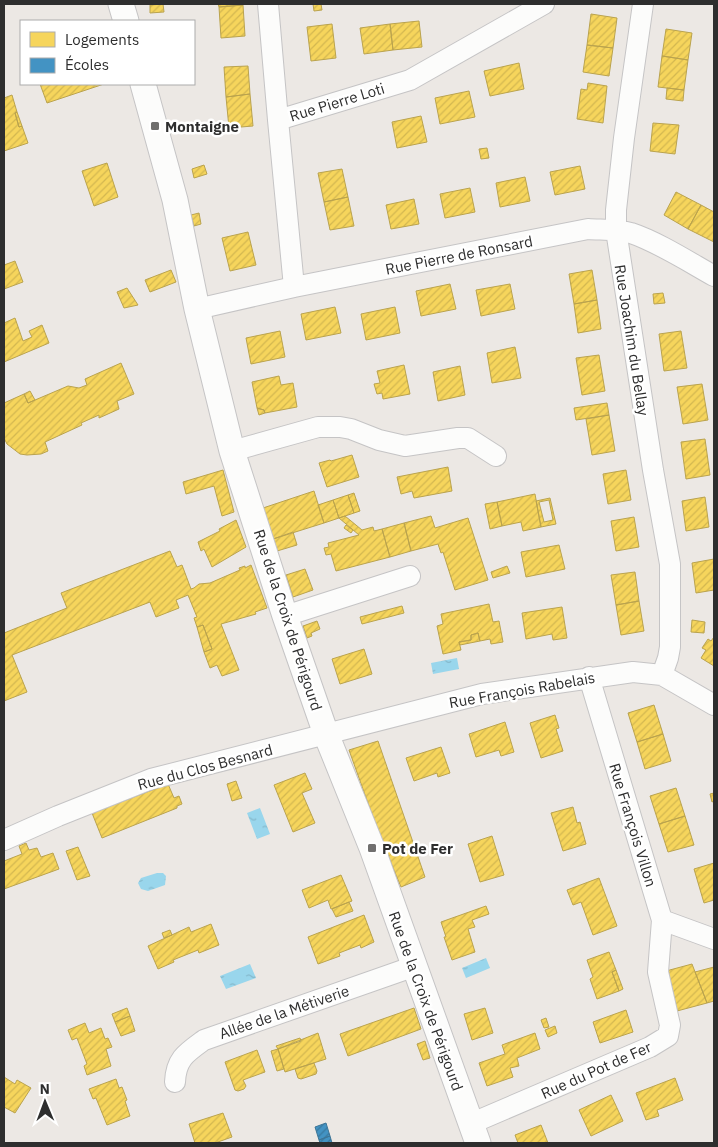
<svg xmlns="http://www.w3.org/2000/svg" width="718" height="1147" viewBox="0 0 718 1147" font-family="'IBM Plex Sans',sans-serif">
<defs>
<pattern id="water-ripples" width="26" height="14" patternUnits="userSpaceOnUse" patternTransform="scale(1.25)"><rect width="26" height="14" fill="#99d6ec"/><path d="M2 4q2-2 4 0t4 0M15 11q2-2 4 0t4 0" fill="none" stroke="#84b8cb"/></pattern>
<pattern id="homes-hatch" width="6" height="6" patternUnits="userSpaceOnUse" patternTransform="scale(1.25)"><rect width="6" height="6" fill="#f6d55c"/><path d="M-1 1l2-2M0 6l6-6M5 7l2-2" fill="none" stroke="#d3b750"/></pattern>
<pattern id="schools-hatch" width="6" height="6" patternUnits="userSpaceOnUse" patternTransform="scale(1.25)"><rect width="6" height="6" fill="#4393c3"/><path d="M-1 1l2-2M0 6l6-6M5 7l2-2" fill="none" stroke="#38789f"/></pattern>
</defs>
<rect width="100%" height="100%" fill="#ece8e4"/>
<path fill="url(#water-ripples)" d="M457,658L459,669L433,674L431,663Z
M260,808L270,834L257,839L247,813Z
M157,873H163L166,876L165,885L148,891L141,889L138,883L141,878Z
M486,958L490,968L466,978L462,968Z
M250,964L256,978L226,989L220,976Z"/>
<path fill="url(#homes-hatch)" stroke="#baa34e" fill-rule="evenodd" d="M163,4L164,12L150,13V5Z
M218,4H242L243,5L219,7Z
M313,4H321L322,10L314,11Z
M243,5L245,36L221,38L219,7Z
M591,14L617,18L613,48L587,45Z
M419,21L422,47L393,50L390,24Z
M332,24L336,58L311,61L307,27Z
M390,24L393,50L364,54L360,28Z
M666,29L692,33L688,60L662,56Z
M587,45L613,48L609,76L583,72Z
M662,56L688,60L684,90L658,87Z
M519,63L524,89L490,96L484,71Z
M248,66L250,94L226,97L224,67Z
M588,83L607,86L603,123L577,119L581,89L587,90Z
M40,84H104L47,103Z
M667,88L684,90L683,101L666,99Z
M469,91L475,117L440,124L435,98Z
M250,94L253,126L229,128L226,97Z
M12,95L17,112L15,113L19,127L22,126L28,143L4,151V98Z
M17,112L22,126L19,127L15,113Z
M421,116L427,142L397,148L392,122Z
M653,123L679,125L675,154L650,151Z
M487,148L489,158L481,159L479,149Z
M107,163L118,197L94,206L82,171Z
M204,165L207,174L194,178L192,169Z
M580,166L585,189L555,195L550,172Z
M342,169L348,197L324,202L318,173Z
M525,177L530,201L500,207L496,183Z
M470,188L475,212L445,218L440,194Z
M676,192L701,205L688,229L664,215Z
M348,197L354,226L330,230L324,202Z
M414,199L419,224L391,229L386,205Z
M701,205L714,212V242L688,229Z
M199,213L201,224L194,226L191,215Z
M248,232L256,265L230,271L222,238Z
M15,261L23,282L4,289V265Z
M171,270L176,282L150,292L145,280Z
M592,270L597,300L574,304L569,274Z
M450,284L456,309L421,316L416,291Z
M510,284L515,309L481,316L476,290Z
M127,288L138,305L124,308L117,292Z
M663,293L665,303L654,304L653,294Z
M597,300L601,329L578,333L574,304Z
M335,307L341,333L306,340L301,314Z
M395,307L400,333L366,340L361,314Z
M15,318L23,341L32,337L29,331L42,325L49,343L4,362V323Z
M280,331L285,357L251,364L246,338Z
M681,331L687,368L664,371L659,334Z
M515,347L521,378L492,383L487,353Z
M599,355L605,391L582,395L576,358Z
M121,363L134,394L117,401L119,409L99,418V415L81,423L82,425L45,442L48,451L41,454L27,455L20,454L7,444L4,438V403L24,394L28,403L68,386L79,388L87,385L85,379Z
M404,365L410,394L383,399L382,393L377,394L374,384L380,383L377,371Z
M460,366L465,395L438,401L433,372Z
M279,376L281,385L293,383L297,407L265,413L264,410L257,408L252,382Z
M702,384L708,420L683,424L677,387Z
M30,391L35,400L28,403L24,394Z
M607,403L609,415L576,420L574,408Z
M257,408L264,410L265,413L259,415Z
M609,415L615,451L592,455L586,419Z
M705,439L710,475L686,479L681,442Z
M352,455L359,477L327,487L319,463L330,460L331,461Z
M448,467L452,491L414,498L412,491L401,494L397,477Z
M223,470L234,512L222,516L214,486L186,494L183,482Z
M626,470L631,500L608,504L603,474Z
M314,491L324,523L273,539L263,508Z
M354,493L360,511L354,513L348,495Z
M535,494L541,527L523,531L521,522L502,526L497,502Z
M348,495L354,513L339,518L333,500Z
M705,497L709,527L686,531L682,501Z
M550,498L556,524L541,527L536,501ZM549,500L553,520L544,522L539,502Z
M333,500L339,518L324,523L318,505Z
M497,502L502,526L490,529L485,504Z
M345,516L362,530L373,527L374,531L382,529L390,557L336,571L331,554L326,555L324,548L329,547L328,543L359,535L339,518Z
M431,516L435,528L468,518L488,580L455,590L443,552L441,553L438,544L411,551L404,523Z
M634,517L639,547L616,551L611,521Z
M236,520L246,547L212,567L204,549L201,551L198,542L220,531L219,529Z
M404,523L411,551L390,557L382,529Z
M346,525L353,530L351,533L344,528Z
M293,532L297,545L277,551L273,539Z
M559,545L565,569L526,577L521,552Z
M170,551L177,567L182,565L191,589L194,588L199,584L210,583L240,570L239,568L245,566V568L251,565L267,608L255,612L256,614L221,624L239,670L222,676L217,665L210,668L204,652L212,649L203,625L197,627L194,618L197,617L188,595L176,600L179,608L156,617L150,602L12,655L27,692L4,701V633L67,608L61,593Z
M714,559V590L696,593L692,563Z
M507,566L510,573L493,578L491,572Z
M305,569L313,590L293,597L286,575Z
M635,572L639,601L616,605L611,575Z
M639,601L644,631L621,635L616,605Z
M489,604L493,622L499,621L503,642L491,644L490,639L480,641L478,633L471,635V640L459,642L461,650L443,654L437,626L443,624L441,614Z
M402,606L404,613L362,624L360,617Z
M562,607L567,638L553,640L552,634L526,639L522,613Z
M692,620L705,622L704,633L691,632Z
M317,621L320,629L311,633L312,636L307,638L303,626Z
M203,625L212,649L204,652L197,627Z
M478,633L480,641L460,645L459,642L471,640V635Z
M714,637V666L701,658L706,650L702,648L708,639L711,641Z
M364,649L372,674L340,684L332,659Z
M654,705L663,734L637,742L628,713Z
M555,715L559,728L556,729L563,751L541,758L530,723Z
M505,722L514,752L501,756L499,750L476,757L469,734Z
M663,734L671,761L645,769L637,742Z
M378,741L425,877L401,887L379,834L349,750Z
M441,747L450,773L438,777L437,773L414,781L406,758Z
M305,773L312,789L302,793L315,823L293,832L274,785Z
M236,781L242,798L232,801L227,784Z
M168,784L174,798L179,796L182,804L177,806V808L102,838L92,813Z
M676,788L685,816L659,824L650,796Z
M714,793V801L712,802L710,794Z
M573,807L577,823L580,822L586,844L563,851L551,813Z
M685,816L694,845L668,852L659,824Z
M492,836L504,875L480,882L468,844Z
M26,843L29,850L37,848L41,857L53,853L59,869L4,889V861L22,854L19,846Z
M78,847L90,876L77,880L66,851Z
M714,863V900L704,903L694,869Z
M341,875L352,901L331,909L328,900L309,908L302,890Z
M599,878L617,926L593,935L581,902L573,905L567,890Z
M349,902L353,911L336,917L332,909Z
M486,906L489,914L472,920L475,927L468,929L475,952L452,960L444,937H446L441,922Z
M364,915L374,942L361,948L360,945L339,953L340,956L318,964L308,937Z
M211,924L219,945L199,953L198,950L173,960L174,962L158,969L148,946L189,927L191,932Z
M170,930L172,935L164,938L162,933Z
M609,952L616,970L612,972L619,991L597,999L590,979L593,977L587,960Z
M692,964L707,1003L677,1011L666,971Z
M714,967V1001L707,1003L695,972Z
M616,970L623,989L619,991L612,972Z
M127,1008L130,1016L115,1022L112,1014Z
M414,1008L421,1029L348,1056L340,1034Z
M485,1008L493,1033L472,1040L464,1014Z
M626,1010L633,1032L600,1043L593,1022Z
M130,1016L135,1031L121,1036L115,1022Z
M546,1018L549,1027L544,1028L541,1020Z
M85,1023L89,1033L101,1028L105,1039L108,1038L112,1047L106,1049L111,1066L87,1075L84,1066L87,1064L77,1038L72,1040L68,1030Z
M555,1026L557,1033L548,1037L545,1030Z
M318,1033L326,1059L285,1072L278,1049Z
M535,1033L540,1049L517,1058L519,1066L510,1068L513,1077L487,1086L479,1063L505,1054L502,1045Z
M300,1038L301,1041L278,1049L276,1046Z
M425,1041L430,1058L423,1060L417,1044Z
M278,1049L284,1069L277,1071L271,1051Z
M257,1050L265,1072L243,1080L246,1086L244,1089L238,1091L235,1090L225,1062Z
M314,1063L317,1071L316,1074L301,1079L298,1078L295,1069Z
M4,1077L15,1084L17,1080L31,1088L15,1113L4,1107Z
M675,1078L683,1100L657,1110L659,1116L646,1120L636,1093Z
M116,1079L119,1088L122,1087L127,1100L125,1101L130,1116L107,1125L96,1098L93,1099L89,1089Z
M611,1095L623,1121L591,1136L579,1110Z
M223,1113L232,1137L215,1143H195L189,1124Z
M541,1125L548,1143H518L515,1135Z"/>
<path fill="url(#schools-hatch)" stroke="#3d7596" d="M326,1123L330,1136L319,1140L315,1127Z
M330,1136L332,1143H320L319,1140Z"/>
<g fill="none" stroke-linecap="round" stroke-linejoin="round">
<g stroke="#c5c4c5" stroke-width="22">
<path id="minor" d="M268,4L278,120
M643,4L624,138L616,210V230L653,470L670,564V647L668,658L662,675
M294,287L278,120L410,80L544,4
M197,309L294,287L588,229C602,230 617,229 631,233C658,242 689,262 714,276
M232,451L318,427H340L351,429L379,440L405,446L458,438H468L496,456
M285,616L410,576
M589,677L662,920L714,939
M4,840L58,816L151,779L482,694L633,672L662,675L714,705
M175,1082C176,1059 186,1053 204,1040L415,966
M470,1124L650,1047L668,1036L670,1025L658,972L662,920"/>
</g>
<g stroke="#c5c4c5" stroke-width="27">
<path id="tertiary" d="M121,4L126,21
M143,84L175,200L197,309L232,451L285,616L326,734L372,848L478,1143"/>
</g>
<use href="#minor" stroke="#fcfcfb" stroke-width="20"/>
<use href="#tertiary" stroke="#fcfcfb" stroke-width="25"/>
</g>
<g fill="#706f6e" stroke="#fff" stroke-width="2">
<rect x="150" y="121" width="10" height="10" rx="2.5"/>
<rect x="367" y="843" width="10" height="10" rx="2.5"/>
</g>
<g text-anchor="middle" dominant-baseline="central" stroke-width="5" stroke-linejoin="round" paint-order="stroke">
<g font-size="15" fill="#2e2e2e" stroke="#fff">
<text transform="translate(337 102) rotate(-17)">Rue Pierre Loti</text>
<text transform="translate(459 255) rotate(-11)">Rue Pierre de Ronsard</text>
<text transform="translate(632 340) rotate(81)">Rue Joachim du Bellay</text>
<text transform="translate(288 620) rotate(72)">Rue de la Croix de Périgourd</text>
<text transform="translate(522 690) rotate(-10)">Rue François Rabelais</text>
<text transform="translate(205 767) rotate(-15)">Rue du Clos Besnard</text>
<text transform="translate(633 825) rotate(73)">Rue François Villon</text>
<text transform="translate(426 1001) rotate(70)">Rue de la Croix de Périgourd</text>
<text transform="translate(284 1012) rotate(-19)">Allée de la Métiverie</text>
<text transform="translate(596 1070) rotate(-24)">Rue du Pot de Fer</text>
</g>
<g font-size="15" font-weight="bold" fill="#2e2e2e" stroke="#fff" text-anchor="start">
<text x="165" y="126">Montaigne</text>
<text x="382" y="848">Pot de Fer</text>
</g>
</g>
<rect width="718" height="1147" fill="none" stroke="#2e2e2e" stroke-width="10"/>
<rect x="20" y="20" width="175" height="65" fill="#ffffff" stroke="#ababab"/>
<rect x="30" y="32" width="25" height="15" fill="#f6d55c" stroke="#ababab"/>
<text x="65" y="45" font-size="15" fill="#2e2e2e">Logements</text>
<rect x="30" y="58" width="25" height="15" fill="#4393c3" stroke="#ababab"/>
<text x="65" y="70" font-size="15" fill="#2e2e2e">Écoles</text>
<g transform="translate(45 1102) rotate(359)" stroke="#ffffff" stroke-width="4" paint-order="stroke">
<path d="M0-4L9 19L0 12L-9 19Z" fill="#2e2e2e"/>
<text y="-8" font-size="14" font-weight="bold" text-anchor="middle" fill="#2e2e2e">N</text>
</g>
</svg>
